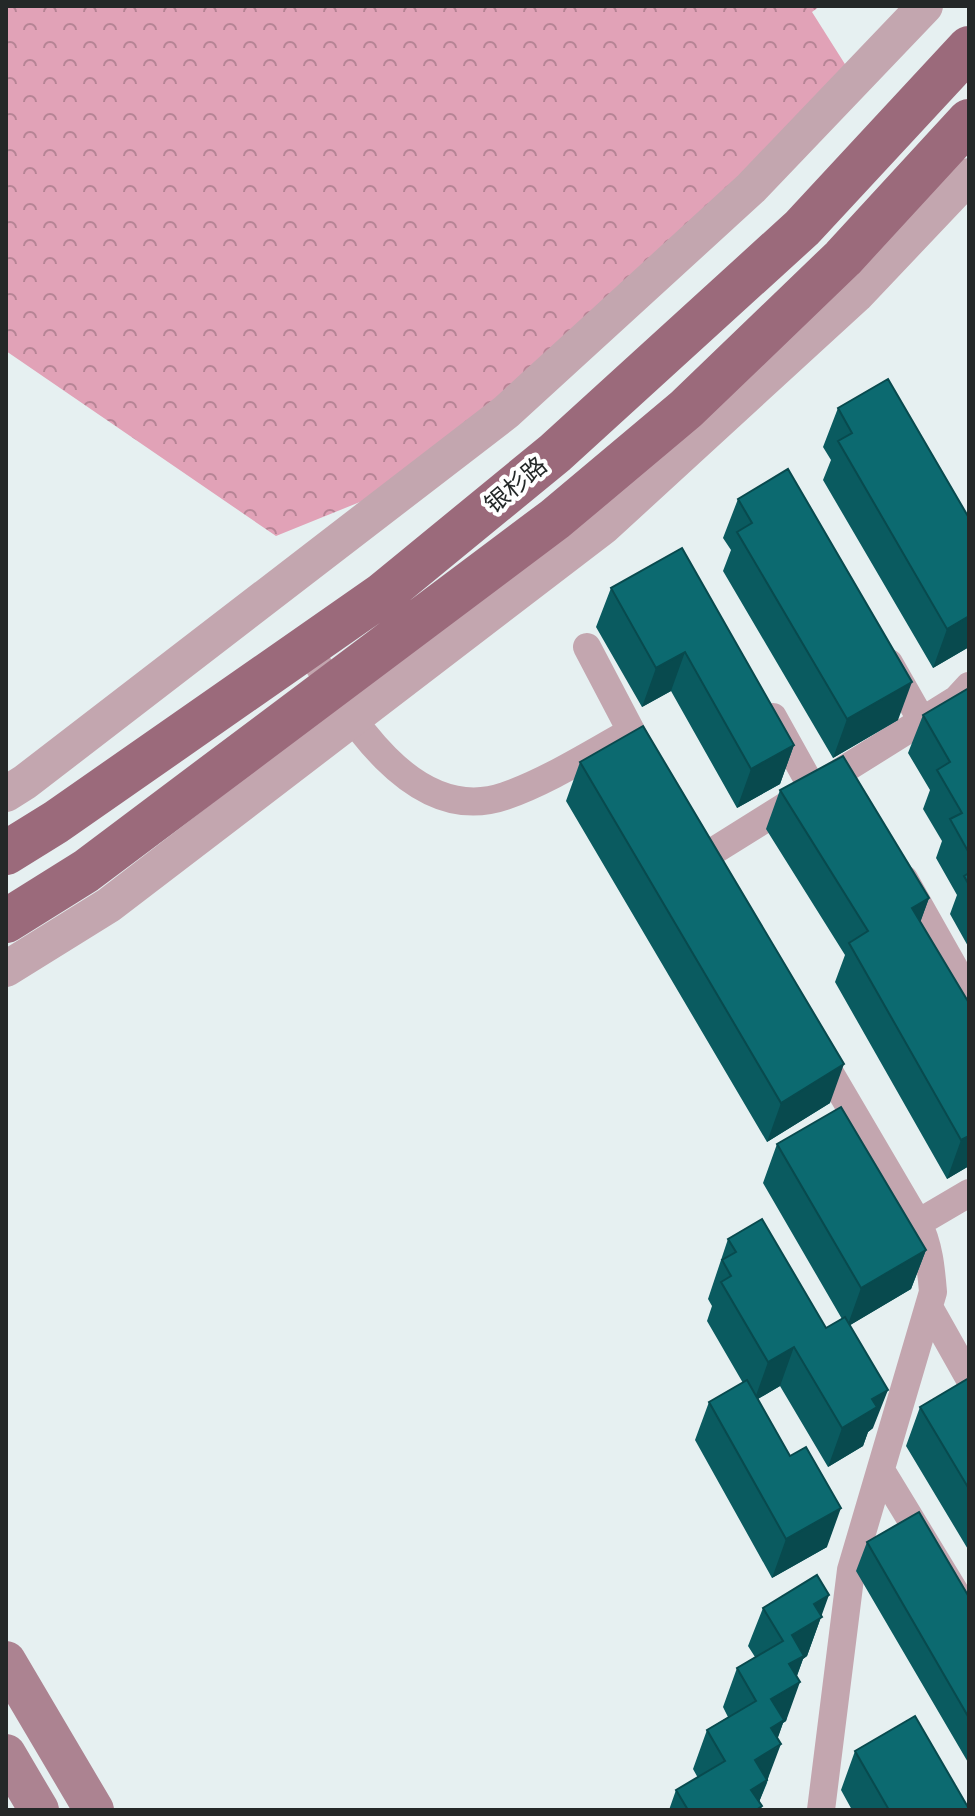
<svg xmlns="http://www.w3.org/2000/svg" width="975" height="1816" viewBox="0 0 975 1816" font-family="'Fira Sans Condensed','Noto Sans SC',sans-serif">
<defs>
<pattern id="forest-crowns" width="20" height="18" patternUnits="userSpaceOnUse" patternTransform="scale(2)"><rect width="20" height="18" fill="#e1a2b7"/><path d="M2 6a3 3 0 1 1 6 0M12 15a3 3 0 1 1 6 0" fill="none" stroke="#b68495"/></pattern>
</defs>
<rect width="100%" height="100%" fill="#e6f0f1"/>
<path fill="url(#forest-crowns)" d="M6,6H820L812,12L855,80L397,487L276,536L6,351Z"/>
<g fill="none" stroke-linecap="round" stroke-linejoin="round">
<path stroke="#c3a6af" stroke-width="28" d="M308,647C345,713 413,828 505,796C548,781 590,754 630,732
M587,647L650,767
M889,663L922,721
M773,717L813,789
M704,857L957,699L969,686
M904,879L969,994
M817,1051L918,1223C929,1245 931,1268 933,1292L851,1570L821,1810
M918,1223L969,1193
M929,1307L969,1378
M882,1472L969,1615"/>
<path stroke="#c3a6af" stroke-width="36" d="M6,794L25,782L506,412L751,188L925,6
M6,969L109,905L603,527L856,295L969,176"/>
<path stroke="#ac8391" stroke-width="40" d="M6,1661L94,1810
M6,1754L39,1810"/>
<path stroke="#9b6a7b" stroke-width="44" d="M6,853L56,822L383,594L555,453L802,228L969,48
M6,921L86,871L555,519L686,409L843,258L969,121"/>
</g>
<path fill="#0a5b60" d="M838,408L969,518V647L933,668L823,480L831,460L823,447Z
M738,499L898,720L833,758L723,571L731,550L723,538Z
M611,588L794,745L780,784L737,808L671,691L642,707L596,627Z
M969,688V948L950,914L957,895L936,858L942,841L923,809L930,790L908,753L923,715Z
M580,762L830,1103L767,1142L566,801Z
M780,790L929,898L920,922L969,1003V1166L947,1179L835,982L845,955L766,829Z
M777,1144L926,1250L911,1289L850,1325L873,1428L868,1432L863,1446L828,1467L780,1386L758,1399L827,1547L772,1578L695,1440L709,1402L743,1383L707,1321L712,1306L708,1299L728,1239L826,1328L842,1319L763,1183Z
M969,1378V1551L906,1446L920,1407Z
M867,1542L969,1597V1764L856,1571Z
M763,1608L821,1617L807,1656L803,1659L797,1676L786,1721L783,1723L777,1739L767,1783L759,1802L762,1806L760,1810H669L676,1790L698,1778L693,1769L707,1730L728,1717L723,1707L737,1668L755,1657L748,1646Z
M855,1751L969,1810H852L841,1790Z"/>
<path fill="#084a4e" d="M969,616V647L933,668L947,629Z
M685,652L671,691L642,707L656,668Z
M912,682L898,720L833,758L847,719Z
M794,745L780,784L737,808L751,769Z
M929,898L915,937L912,908Z
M844,1064L830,1103L767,1142L781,1103Z
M969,1136V1166L947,1179L961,1140Z
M926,1250L911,1289L847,1327L861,1288Z
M794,1347L780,1386L754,1401L768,1362Z
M888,1390L873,1428L868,1432L863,1446L828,1467L842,1428L872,1399Z
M841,1508L827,1547L772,1578L786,1539Z
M829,1595L807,1656L803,1659L793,1686L800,1682L786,1721L783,1723L774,1749L781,1744L756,1810L762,1806L760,1810H744L757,1738L792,1635L814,1604Z"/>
<path fill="#0c6a70" stroke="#084a4e" stroke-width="2" d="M888,379L969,518V616L947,629L838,441L852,433L838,408Z
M788,469L912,682L847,719L737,532L752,523L738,499Z
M682,548L794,745L751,769L685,652L656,668L611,588Z
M969,688V853L950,819L962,813L937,770L950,762L923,715Z
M643,726L844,1064L781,1103L580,762Z
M843,756L929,898L912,908L969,1003V1136L961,1140L849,943L868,931L780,790Z
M969,873V885L964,876Z
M841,1107L926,1250L861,1288L777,1144Z
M762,1219L826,1328L845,1317L888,1390L872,1399L877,1407L842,1428L794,1347L768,1362L721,1282L731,1276L722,1260L736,1252L728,1239Z
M969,1378V1489L920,1407Z
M747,1380L790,1456L806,1447L841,1508L786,1539L709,1402Z
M919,1512L969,1597V1718L867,1542Z
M817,1575L829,1595L814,1604L822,1617L792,1635L804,1656L789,1664L800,1682L771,1699L784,1720L771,1728L781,1744L755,1760L767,1780L751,1790L762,1806L756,1810H688L676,1790L725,1761L707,1730L756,1701L737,1668L783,1641L763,1608Z
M915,1716L969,1809V1810H889L855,1751Z"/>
<g text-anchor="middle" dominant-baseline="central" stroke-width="8" stroke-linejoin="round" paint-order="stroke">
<g font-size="24" fill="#242828" stroke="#fff">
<text transform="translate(516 485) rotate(-40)">银杉路</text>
</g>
</g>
<rect width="975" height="1816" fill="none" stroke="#242828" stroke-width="16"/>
</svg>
